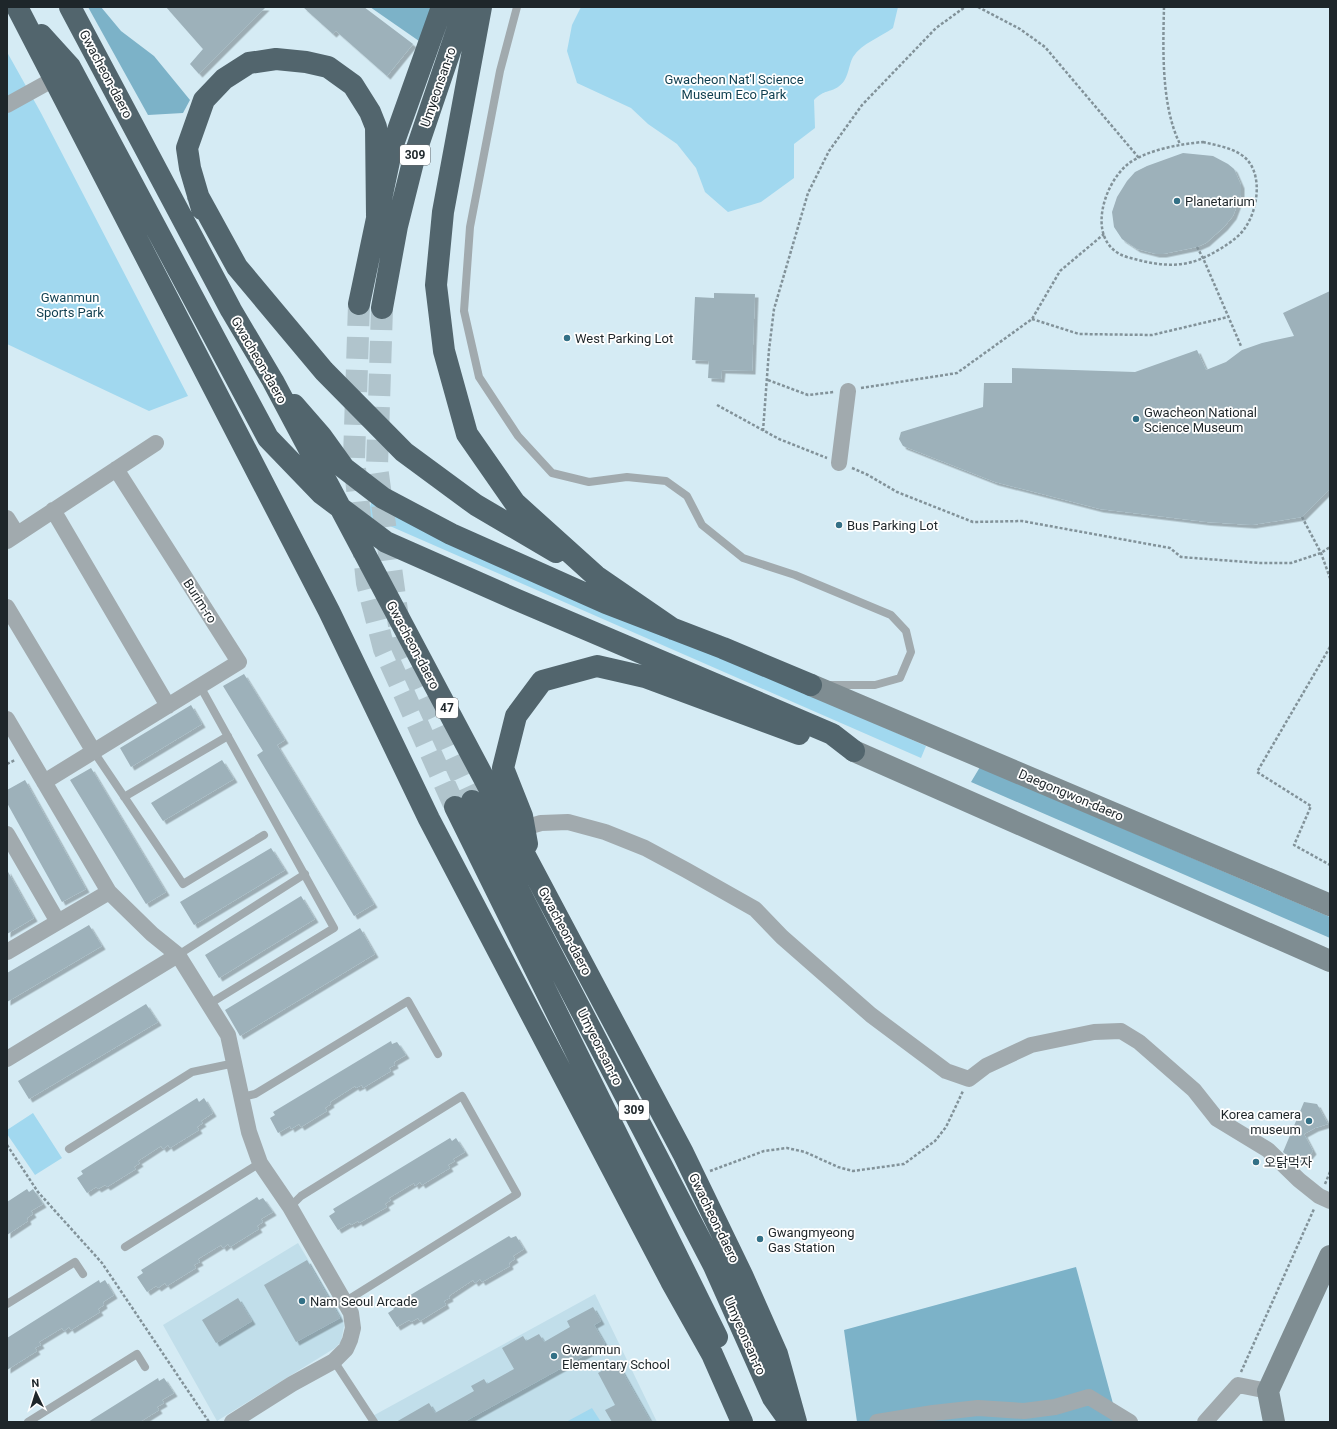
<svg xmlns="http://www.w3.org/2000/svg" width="1337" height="1429" viewBox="0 0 1337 1429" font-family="Roboto,'Noto Sans KR',sans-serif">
<defs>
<filter id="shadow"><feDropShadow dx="3.5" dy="3.5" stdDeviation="0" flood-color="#0004"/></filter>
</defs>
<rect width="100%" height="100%" fill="#d5ebf4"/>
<path fill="#c1deea" d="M298,1243L342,1316L344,1326L341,1342L335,1348L217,1421L163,1325Z
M595,1294L657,1422H372L369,1418Z"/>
<path fill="#a1d8ef" d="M581,7H898L893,28C881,37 862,43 853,57C848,66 849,80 838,87C829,93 825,89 814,100L815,128L794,144V178L761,202L728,212L705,192L696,168L677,144L648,124L631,108L577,83L567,51L572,25Z
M7,52L41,113L188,396L149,411L7,344Z
M372,500L926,746L921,758L367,516Z
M33,1113L62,1158L35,1175L7,1134V1130Z
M592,1408L601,1422H566Z"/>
<path fill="#7cb2c8" d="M88,7H101L121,31L154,56L190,100L183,113L148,115Z
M370,7H434L419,41Z
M980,767L1330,917V938L971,782Z
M1076,1267L1118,1422H857L844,1330Z"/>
<path fill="#9db1ba" filter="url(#shadow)" d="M166,7H266L199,74L190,64L203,49Z
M303,7H364L413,44L387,76L336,31L333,34Z
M1183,153L1213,156L1228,164L1234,169L1241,185V195L1233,216L1224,227L1206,243L1197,247L1163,254H1156L1137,249L1122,239L1114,227L1112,212L1117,197L1127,181L1135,172L1147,166Z
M1330,291V489L1302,517L1252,525L1207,522L1100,509L995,482L903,446L899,439L901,432L983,407L984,383H1012V368L1135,372L1197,350L1206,370L1226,362L1242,350L1262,343L1294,336L1283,313Z
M714,293L755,294L752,371L722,370L721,379L708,378L709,361L692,360L695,297L714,298Z
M244,674L285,740L277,745L374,904L354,916L257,755L263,751L223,686Z
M191,705L202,724L131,767L120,748Z
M222,760L234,779L163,821L151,803Z
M91,768L166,892L146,904L70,780Z
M25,780L86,889L62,902L7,803V790Z
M271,848L285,870L194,925L180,902Z
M7,870L34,918L7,934Z
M301,896L315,919L219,978L205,955Z
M89,925L102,946L7,1002V973Z
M360,928L375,954L240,1036L225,1010Z
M146,1004L158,1022L29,1099L18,1081Z
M391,1041L392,1044L397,1042L406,1055L394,1062L395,1065L389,1068L391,1071L363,1088L362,1085L356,1088L355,1086L330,1102L331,1104L325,1108L327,1111L301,1127L299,1124L291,1129L290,1126L278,1133L270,1118L275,1115L273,1112Z
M197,1098L199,1102L204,1098L213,1113L201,1121L203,1123L197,1127L199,1130L170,1148L168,1145L163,1149L161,1146L138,1161L140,1163L134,1167L136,1169L107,1187L105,1185L98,1189L96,1187L87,1193L77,1178L83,1174L81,1171Z
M1304,1102L1317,1104L1328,1124L1315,1128L1304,1134L1313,1151L1303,1163L1290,1158L1283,1152Z
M450,1138L452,1141L456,1138L465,1152L453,1159L455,1161L448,1165L450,1168L422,1185L420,1182L415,1186L414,1183L389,1198L391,1200L385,1204L387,1207L359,1223L358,1221L351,1225L350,1223L338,1230L329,1216L335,1212L333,1209Z
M27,1189L29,1192L33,1189L43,1204L31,1211L33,1214L27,1218L28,1221L7,1235V1202Z
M257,1197L259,1200L263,1198L273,1212L261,1219L263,1222L257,1226L259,1229L230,1247L228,1244L223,1248L221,1245L198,1259L200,1262L194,1265L196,1268L167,1286L165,1283L158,1288L156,1286L147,1292L137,1277L143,1273L141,1270Z
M509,1236L511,1238L516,1236L524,1249L513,1256L515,1259L509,1263L510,1266L482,1282L480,1279L475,1283L473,1280L449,1296L450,1298L444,1301L446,1305L420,1321L418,1318L411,1322L409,1320L397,1327L388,1313L394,1309L392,1306Z
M307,1260L340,1318L296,1342L264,1285Z
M99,1280L100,1283L105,1280L114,1295L103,1302L104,1305L98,1309L100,1312L71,1330L69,1327L64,1331L62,1328L39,1342L41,1345L35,1348L37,1351L7,1370V1338Z
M238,1298L252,1321L216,1343L202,1320Z
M593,1307L601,1321L594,1325L605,1344L464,1422H396L429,1403L435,1413L474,1391L471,1386L484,1379L487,1384L514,1369L502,1348L523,1336L526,1341L539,1334L544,1342L570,1327L567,1321Z
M617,1362L635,1394L651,1422H612L605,1410L615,1405L598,1373Z
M158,1378L159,1381L164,1378L174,1393L162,1400L164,1403L157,1407L159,1410L140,1422H88Z"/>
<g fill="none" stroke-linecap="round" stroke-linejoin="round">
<path stroke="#b0c4cc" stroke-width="22" stroke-dasharray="22 11" stroke-linecap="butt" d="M359,304L354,459L367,583L384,649L455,807
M382,308L377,467L402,647L472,801"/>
<path stroke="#829299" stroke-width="2.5" stroke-dasharray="3 2" stroke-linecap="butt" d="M978,7L1020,29L1045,47L1139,158
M1164,7C1163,49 1161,106 1180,144
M1203,142C1215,145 1229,147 1240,154C1264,168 1259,208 1245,228C1237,241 1207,258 1192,262C1170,268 1148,263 1127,257C1085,244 1102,185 1128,164C1146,150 1180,144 1203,142Z
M1197,247L1203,258L1241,346
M1032,319L1079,334L1152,335L1228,317
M768,380L808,395L834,392
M861,388L957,373L1032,319L1060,271L1104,234
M717,405L779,439L827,458
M763,431L769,350L774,309L808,193L829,151L862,105L936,28L965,7
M852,468L868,475L897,492L973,522L1022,521L1170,548L1181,557L1260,563H1291L1321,553L1330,547
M1302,517L1321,553L1330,578
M1330,647L1257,772L1311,806L1294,845L1330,865
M7,764L15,760
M7,1145L38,1192L102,1263L209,1422
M710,1171L764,1151L787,1148L805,1152L838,1167L853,1171L904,1164L935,1141L946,1127L963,1091
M1325,1184L1330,1172
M1241,1372L1314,1209"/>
<path stroke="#a1aaae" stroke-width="8" d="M517,7L500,71L470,227L464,311L479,377L518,436L552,473L589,482L627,477L666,481L687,496L702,525L743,558L795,575L891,615L906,631L911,652L900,678L875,685H829
M200,686L334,928L209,1004
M94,752L183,884L264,835
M124,797L228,736
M178,955L305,874
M242,1097L255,1094L408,1001L438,1054
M69,1149L192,1072L235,1063
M290,1207L301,1196L462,1096L517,1194L346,1301
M125,1247L260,1163
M7,1304L75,1262L83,1274
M334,1361L374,1422
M28,1422L137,1354L145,1367"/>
<path stroke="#a1aaae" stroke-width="16" d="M7,105L54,79
M839,463L848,391
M53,510L168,706
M7,518L17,534
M7,541L156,443
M7,607L94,752
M7,719L109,892L152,934L178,955L228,1035L249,1132L260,1163L290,1207L351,1313L353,1328L350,1340L346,1349L334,1361L292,1384L232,1422
M44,782L239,662L116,469
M524,828L541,823L568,822L605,832L645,848L686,870L755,909L782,937L871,1015L946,1071L969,1079L986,1066L1031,1045L1094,1032L1121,1031L1139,1042L1194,1090L1217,1119L1268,1150L1299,1180L1319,1196L1330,1201
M7,834L58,922
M7,952L109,892
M7,1059L178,955
M877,1422L933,1413L978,1408L1024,1411L1055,1407L1089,1397L1130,1422
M1205,1422L1238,1385L1268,1391"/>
<path stroke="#7f8d92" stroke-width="22" d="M811,685L1330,905
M854,751L1330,961
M1274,1422L1268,1391L1330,1256"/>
<path stroke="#52656d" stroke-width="22" d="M17,7L329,611L429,819L671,1281L712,1354L742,1422
M70,7L231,310L273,381L683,1153L742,1275L777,1354L796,1422
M481,7L443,212L436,285L444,351L467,434L515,503L596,576L673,629
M41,35L70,67L268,438L322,494L386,542L515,599L832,734L854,751
M198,196L237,267L324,371L404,452L476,505L556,552
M202,209L190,168L187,148L204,100L224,79L249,63L276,59L306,62L328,67L353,85L370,112L376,127L377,216
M359,304L392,147L442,7
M382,308L397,226L415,154L465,7
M294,405L321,436L344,468L383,498L451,534L606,603L723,648L811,685
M472,801L714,1266L773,1398L790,1422
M455,807L717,1337
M527,844L522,816L503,768L516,716L542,681L597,666L645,677L799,734"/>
</g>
<g fill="#337086" stroke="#fff" stroke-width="1.5">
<circle cx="1177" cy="201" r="4"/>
<circle cx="567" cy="338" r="4"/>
<circle cx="1136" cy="419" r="4"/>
<circle cx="839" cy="525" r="4"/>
<circle cx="1309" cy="1121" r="4"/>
<circle cx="1256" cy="1162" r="4"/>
<circle cx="760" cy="1239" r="4"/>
<circle cx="302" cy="1301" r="4"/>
<circle cx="554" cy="1356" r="4"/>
</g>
<g text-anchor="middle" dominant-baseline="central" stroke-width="3.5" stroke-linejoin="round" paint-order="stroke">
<g fill="#fff" stroke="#62676a" stroke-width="1">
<rect x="400" y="145" width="30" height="20" rx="3"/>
<rect x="436" y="698" width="22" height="20" rx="3"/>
<rect x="619" y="1100" width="30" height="20" rx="3"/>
</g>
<g font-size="12" font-weight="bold" fill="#1e262a">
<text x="415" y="155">309</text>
<text x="447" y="708">47</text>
<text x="634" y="1110">309</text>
</g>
<g font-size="13" fill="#1e262a" stroke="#fff">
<text transform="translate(106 74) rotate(62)">Gwacheon-daero</text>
<text transform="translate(438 87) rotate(-71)">Umyeonsan-ro</text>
<text transform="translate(259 360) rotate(60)">Gwacheon-daero</text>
<text transform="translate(200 601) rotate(57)">Burim-ro</text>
<text transform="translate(413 645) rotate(62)">Gwacheon-daero</text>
<text transform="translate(1071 795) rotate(23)">Daegongwon-daero</text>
<text transform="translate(565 931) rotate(62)">Gwacheon-daero</text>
<text transform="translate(600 1047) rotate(63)">Umyeonsan-ro</text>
<text transform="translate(714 1218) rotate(64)">Gwacheon-daero</text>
<text transform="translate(745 1336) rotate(66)">Umyeonsan-ro</text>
</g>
<g font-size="13" fill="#0f3f50" stroke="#fff">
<text x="734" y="79">Gwacheon Nat'l Science<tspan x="734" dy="15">Museum Eco Park</tspan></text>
<text x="70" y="297">Gwanmun<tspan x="70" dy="15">Sports Park</tspan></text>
</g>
<g font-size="13" fill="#1e262a" stroke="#fff" text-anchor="start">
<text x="1185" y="201">Planetarium</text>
<text x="575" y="338">West Parking Lot</text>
<text x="1144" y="412">Gwacheon National<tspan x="1144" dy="15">Science Museum</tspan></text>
<text x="847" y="525">Bus Parking Lot</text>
<text x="1301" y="1114" text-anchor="end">Korea camera<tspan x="1301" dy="15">museum</tspan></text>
<text x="1264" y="1162">오닭먹자</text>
<text x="768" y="1232">Gwangmyeong<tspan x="768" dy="15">Gas Station</tspan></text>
<text x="310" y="1301">Nam Seoul Arcade</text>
<text x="562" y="1349">Gwanmun<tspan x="562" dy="15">Elementary School</tspan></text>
</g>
</g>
<rect width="1337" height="1429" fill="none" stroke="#1e262a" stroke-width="16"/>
<g transform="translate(36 1393) rotate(356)" stroke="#ffffff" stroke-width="3" paint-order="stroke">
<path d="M0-3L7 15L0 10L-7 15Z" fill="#1e262a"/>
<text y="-6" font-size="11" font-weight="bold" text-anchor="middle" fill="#1e262a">N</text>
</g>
</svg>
